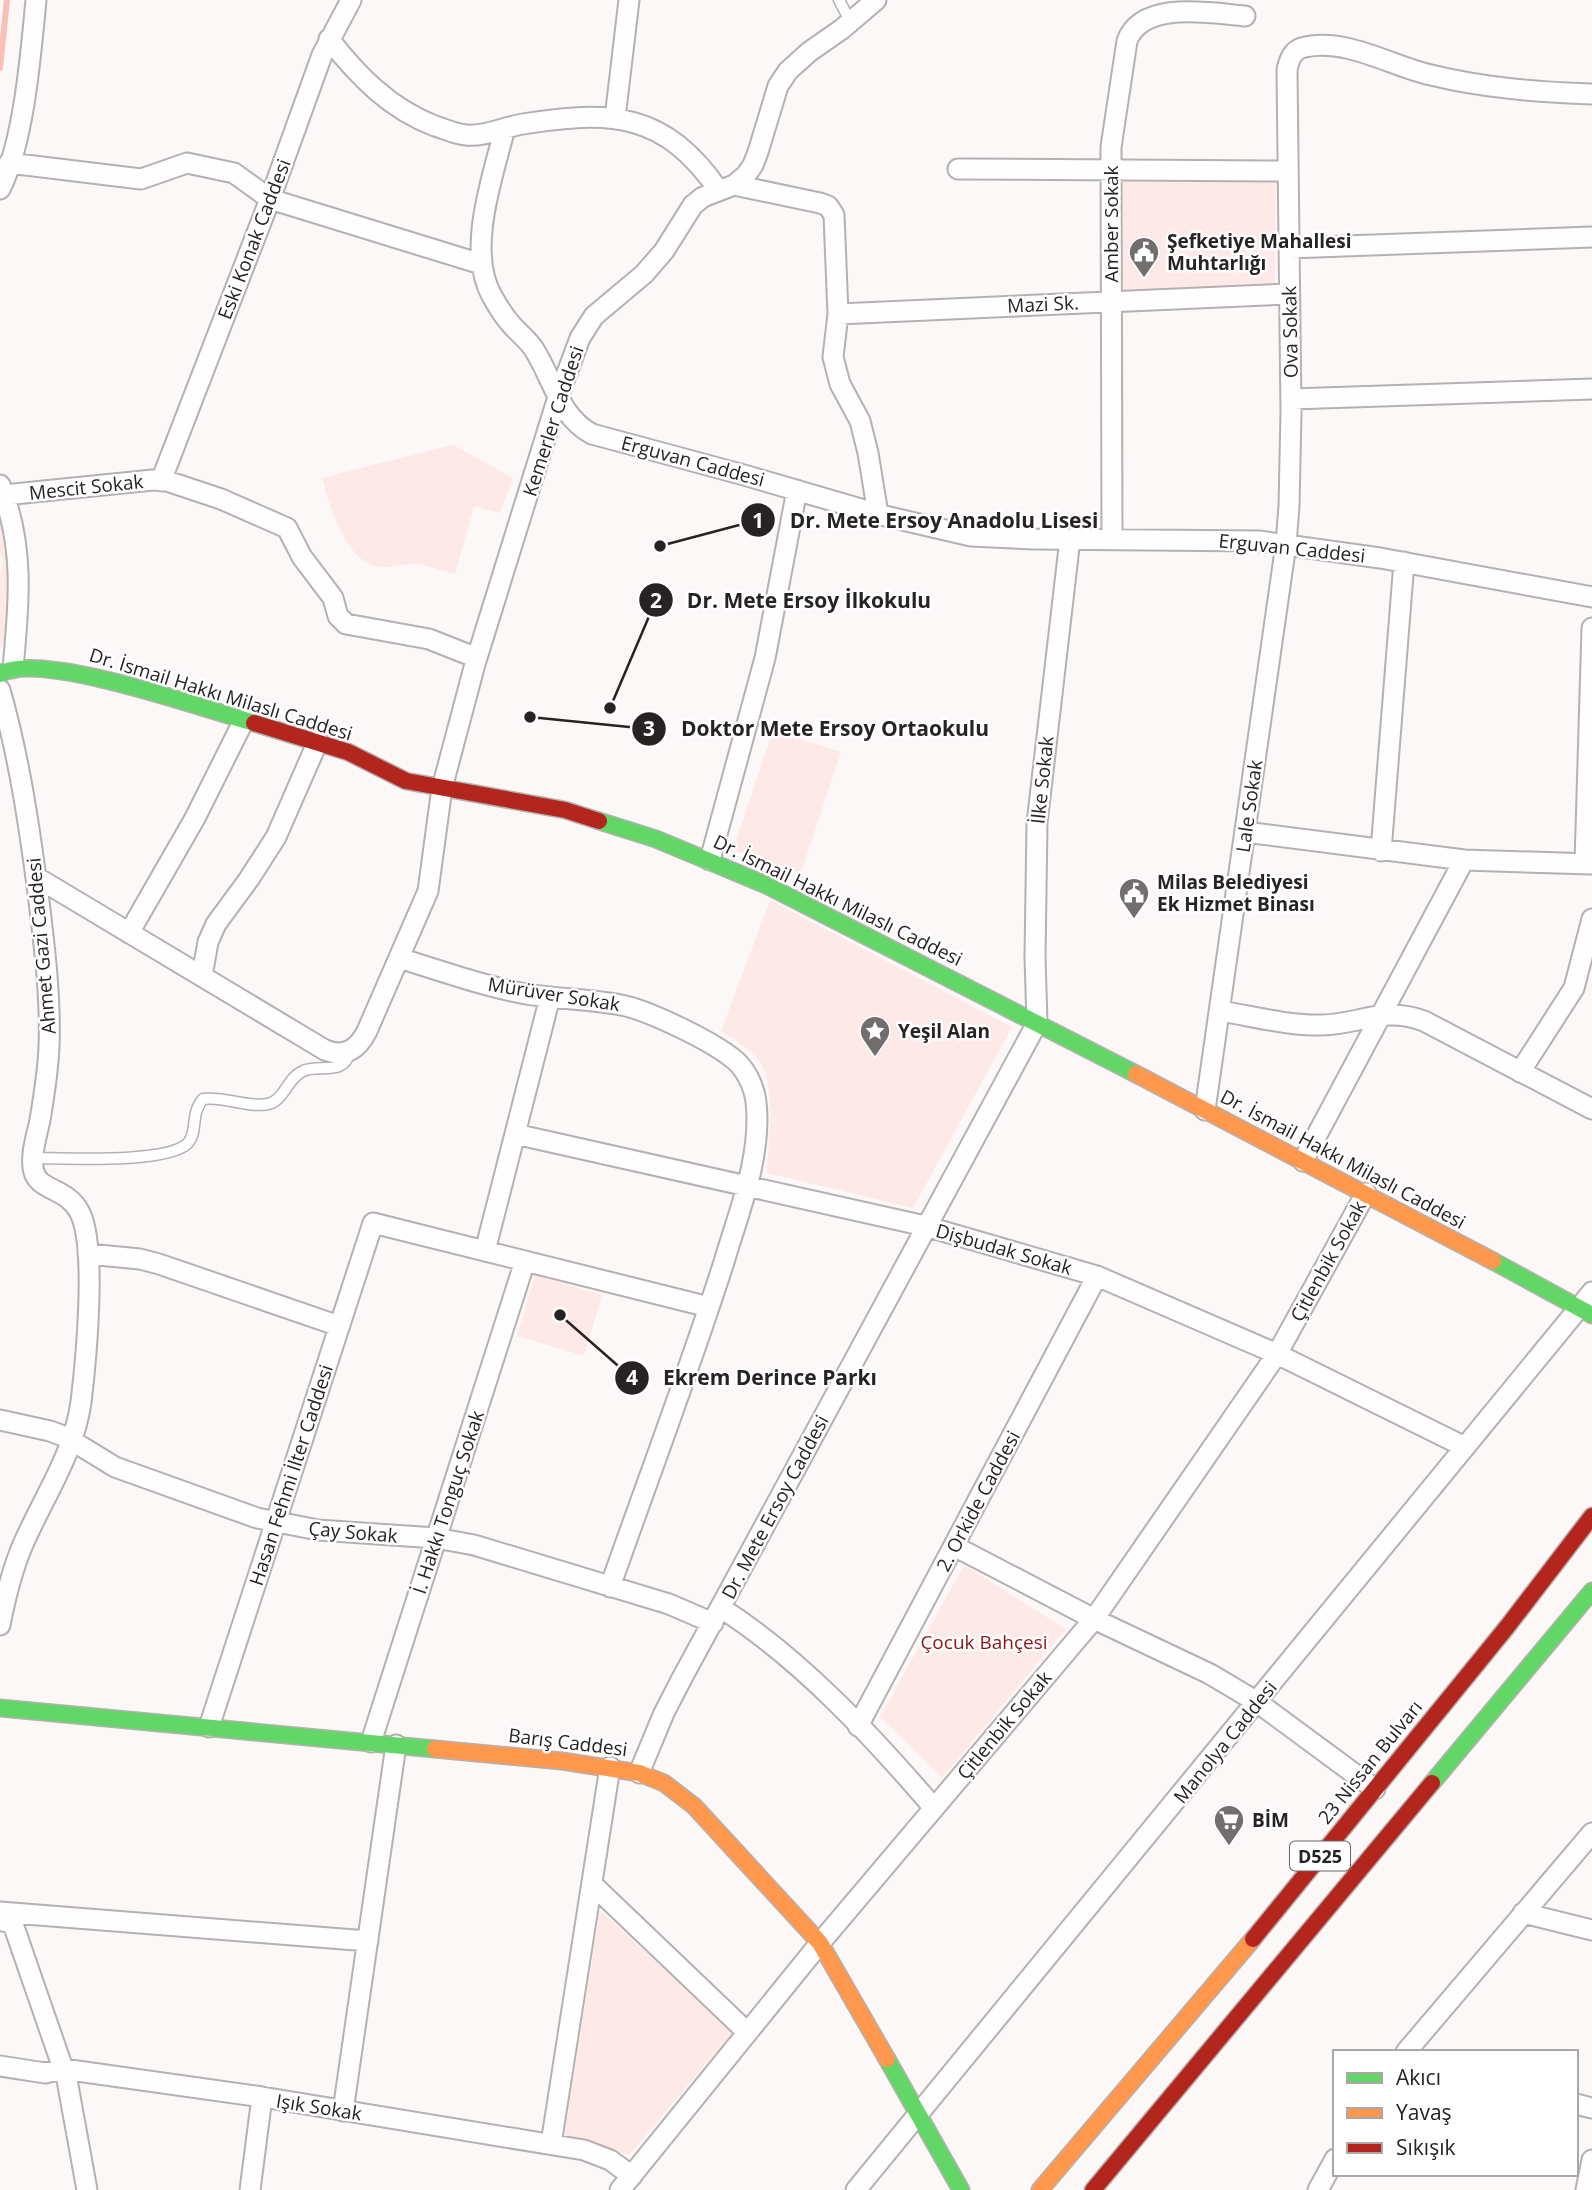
<svg xmlns="http://www.w3.org/2000/svg" width="1592" height="2190" viewBox="0 0 1592 2190" font-family="'Open Sans',sans-serif">
<rect width="100%" height="100%" fill="#fcf8f8"/>
<path fill="#fdeae8" d="M1123,176L1276,178L1275,287L1123,291Z
M453,445L513,478L500,513L474,506L455,574C443,571 430,566 418,564C404,562 390,570 375,566C345,559 329,504 322,478Z
M0,504L13,553L7,632L0,650V578L3,557L0,556Z
M773,730L841,752L801,873L733,850Z
M770,900L1012,1027L913,1208L767,1173C768,1143 776,1094 763,1067C754,1051 736,1041 721,1031Z
M535,1275L602,1295L584,1356L517,1336Z
M964,1565L1066,1629L942,1778L880,1717Z
M600,1910L733,2032L629,2155L564,2137Z"/>
<g fill="none" stroke-linecap="round" stroke-linejoin="round">
<path stroke="#fabfb8" stroke-width="6" d="M0,68L7,0"/>
<g stroke="#b4b1b0" stroke-width="13">
<path id="lane" d="M839,0L850,21
M33,1158C64,1158 168,1164 188,1143C198,1132 190,1114 203,1099C225,1096 246,1108 268,1104C284,1101 287,1078 303,1071C318,1064 345,1076 349,1053"/>
</g>
<g stroke="#b4b1b0" stroke-width="23">
<path id="street" d="M329,39C358,76 390,109 435,126C445,129 455,134 466,135C485,137 504,127 523,124C611,110 665,112 719,191
M615,118L629,0
M505,128C493,176 466,250 492,296C497,305 503,315 510,323C518,333 529,340 535,351C553,380 560,417 592,434L744,475L885,516L971,536L1034,539L1259,541L1380,558L1592,597
M9,163L141,179L187,163L234,173L270,199L481,264
M958,169L1288,171
M734,185L820,203L828,206L834,215L838,314L833,357L840,384L860,421L868,453L878,514
M0,189C24,143 31,52 36,0
M1289,248L1592,237
M838,314L1289,294
M1291,399L1592,389
M161,481L270,199L322,55L351,0
M0,485C25,545 19,605 13,668
M4,495L153,480L167,481L221,499L287,528L302,557L333,598L338,616L346,624L429,639L477,658
M1112,539L1111,147L1127,41C1142,0 1210,13 1245,16
M0,690C19,757 29,824 38,893C44,944 51,995 49,1047C48,1072 44,1096 40,1120C37,1135 31,1152 33,1167C35,1192 67,1186 80,1213C97,1247 86,1361 81,1402C74,1455 41,1501 21,1549C11,1574 5,1599 0,1625
M1245,832L1464,860L1592,864
M1381,851L1404,562
M710,860L765,658L797,490
M1585,863L1592,628
M36,877L325,1050C345,1058 358,1049 367,1031L428,891L442,788L475,664L558,397L580,338L594,316L644,274L664,251L693,205L703,197L734,185L746,175L753,165L758,152L778,86L788,71L809,52L842,29L876,0
M129,933L195,818L244,720
M399,958C441,971 483,986 526,994C558,999 590,999 621,1005C648,1010 709,1040 731,1057C745,1067 754,1085 756,1102C762,1156 739,1211 724,1262C689,1371 648,1479 610,1587
M202,976L208,942L216,924L249,879L276,837L318,741
M1220,1011C1252,1016 1289,1026 1322,1025C1362,1024 1382,1006 1424,1021L1592,1109
M1520,1072L1574,988L1592,919
M1205,1110L1286,544L1289,506L1291,412L1287,70C1289,59 1293,49 1305,47C1347,38 1391,66 1431,75C1484,88 1537,92 1592,94
M515,1134L925,1226L1097,1276L1277,1354L1465,1447
M1303,1161L1464,860
M485,1251L550,997
M88,1254L140,1259L159,1264L339,1326
M0,1420L50,1431L66,1437L115,1467L257,1518L318,1530L436,1538L474,1545L669,1604L713,1623
M954,1546L1094,1619L1210,1674L1257,1702L1375,1789
M721,1608C800,1658 873,1737 934,1808
M858,1726L1097,1276
M209,1727L373,1223L709,1307
M371,1742L525,1261
M639,1773L664,1713L681,1680L1037,1023L1035,957L1037,823L1070,539
M592,1884L747,2032
M0,1912L368,1941
M1523,1913L1592,1930
M0,1920L13,1924L67,2080L87,2190
M1406,2052L1592,1833
M0,2066L45,2073L63,2069L262,2097L584,2150L610,2160L632,2176
M1576,2104L1592,2108
M343,2111L396,1745
M551,2144L610,1767
M250,2190L262,2097
M620,2190L820,1943L1094,1619L1277,1354L1366,1193
M856,2190L1592,1292
M1318,2190L1335,2159
M1586,2190L1592,2160"/>
</g>
<g stroke="#b4b1b0" stroke-width="19">
<path id="fast" d="M0,674C39,650 205,709 254,723
M599,821L656,839L766,885L1136,1074
M1493,1261L1592,1315
M0,1708L435,1749
M1432,1783L1592,1591
M887,2059L961,2190"/>
</g>
<g stroke="#b4b1b0" stroke-width="19">
<path id="slow" d="M1136,1074L1493,1261
M435,1749L562,1761L639,1773L664,1783L694,1806L820,1943L887,2059
M1040,2190L1253,1939"/>
</g>
<g stroke="#b4b1b0" stroke-width="19">
<path id="jam" d="M254,723L348,752L406,781L565,810L599,821
M1253,1939L1507,1627L1592,1516
M1093,2190L1432,1783"/>
</g>
<use href="#lane" stroke="#fffefe" stroke-width="10"/>
<use href="#street" stroke="#fffefe" stroke-width="19"/>
<use href="#fast" stroke="#63d668" stroke-width="16"/>
<use href="#slow" stroke="#ff974d" stroke-width="16"/>
<use href="#jam" stroke="#b3261e" stroke-width="16"/>
</g>
<defs>
<g id="civic-pin" transform="scale(1.575)"><path d="M0 17L-7.5 6A9.5 9.5 0 1 1 7.5 6Z" fill="#726e6e" stroke="#fff"/><path d="M-.6-6.5H3V-4.5H.6V-3L4-1V1h2V6H-6V1h2V-1L-.6-3ZM-1.2 2.5V6h2.4V2.5Z" fill="#fff"/></g>
<g id="sight-pin" transform="scale(1.575)"><path d="M0 17L-7.5 6A9.5 9.5 0 1 1 7.5 6Z" fill="#726e6e" stroke="#fff"/><path d="M0-6L1.8-2.2L6-1.7L2.9 1.2L3.7 5.4L0 3.3L-3.7 5.4L-2.9 1.2L-6-1.7L-1.8-2.2Z" fill="#fff"/></g>
<g id="supermarket-pin" transform="scale(1.575)"><path d="M0 17L-7.5 6A9.5 9.5 0 1 1 7.5 6Z" fill="#726e6e" stroke="#fff"/><path d="M-6-5.5h2.5l.6 2H6L4.5 2H-2.5L-4.4-4H-6ZM-1.5 3.2a1.3 1.3 0 1 0 .1 0ZM3 3.2a1.3 1.3 0 1 0 .1 0Z" fill="#fff"/></g>
</defs>
<g fill-rule="evenodd">
<use href="#civic-pin" x="1144" y="252"/>
<use href="#civic-pin" x="1134" y="893"/>
<use href="#sight-pin" x="875" y="1031"/>
<use href="#supermarket-pin" x="1229" y="1820"/>
</g>
<g text-anchor="middle" dominant-baseline="central" stroke-width="5" stroke-linejoin="round" paint-order="stroke">
<rect fill="#fff" stroke="#686565" stroke-width="2" x="1290" y="1841.5" width="60" height="29" rx="5"/>
<g font-size="18" font-weight="bold" fill="#272323">
<text x="1320" y="1856">D525</text>
</g>
<g font-size="19" fill="#272323" stroke="#fff">
<text transform="translate(1111 224) rotate(-90)">Amber Sokak</text>
<text transform="translate(254 239) rotate(-69)">Eski Konak Caddesi</text>
<text transform="translate(1043 304) rotate(-3)">Mazi Sk.</text>
<text transform="translate(1290 332) rotate(-91)">Ova Sokak</text>
<text transform="translate(553 421) rotate(-72)">Kemerler Caddesi</text>
<text transform="translate(693 461) rotate(15)">Erguvan Caddesi</text>
<text transform="translate(86 487) rotate(-6)">Mescit Sokak</text>
<text transform="translate(1292 548) rotate(6)">Erguvan Caddesi</text>
<text transform="translate(221 694) rotate(17)">Dr. İsmail Hakkı Milaslı Caddesi</text>
<text transform="translate(1042 780) rotate(-84)">İlke Sokak</text>
<text transform="translate(1249 806) rotate(-82)">Lale Sokak</text>
<text transform="translate(838 900) rotate(26)">Dr. İsmail Hakkı Milaslı Caddesi</text>
<text transform="translate(41 946) rotate(-95)">Ahmet Gazi Caddesi</text>
<text transform="translate(554 994) rotate(9)">Mürüver Sokak</text>
<text transform="translate(1343 1159) rotate(28)">Dr. İsmail Hakkı Milaslı Caddesi</text>
<text transform="translate(1004 1249) rotate(16)">Dişbudak Sokak</text>
<text transform="translate(1328 1261) rotate(-61)">Çitlenbik Sokak</text>
<text transform="translate(291 1475) rotate(-72)">Hasan Fehmi İlter Caddesi</text>
<text transform="translate(978 1501) rotate(-62)">2. Orkide Caddesi</text>
<text transform="translate(448 1502) rotate(-72)">İ. Hakkı Tonguç Sokak</text>
<text transform="translate(775 1507) rotate(-62)">Dr. Mete Ersoy Caddesi</text>
<text transform="translate(353 1532) rotate(5)">Çay Sokak</text>
<text transform="translate(1004 1725) rotate(-50)">Çitlenbik Sokak</text>
<text transform="translate(568 1742) rotate(7)">Barış Caddesi</text>
<text transform="translate(1225 1742) rotate(-51)">Manolya Caddesi</text>
<text transform="translate(1370 1762) rotate(-51)">23 Nissan Bulvarı</text>
<text transform="translate(319 2107) rotate(9)">Işık Sokak</text>
</g>
<g font-size="19" font-weight="bold" fill="#272323" stroke="#fff" text-anchor="start">
<text x="1167" y="241">Şefketiye Mahallesi<tspan x="1167" dy="22">Muhtarlığı</tspan></text>
<text x="1157" y="882">Milas Belediyesi<tspan x="1157" dy="22">Ek Hizmet Binası</tspan></text>
<text x="898" y="1031">Yeşil Alan</text>
<text x="1252" y="1820">BİM</text>
</g>
<g font-size="19" fill="#8e1516" stroke="#fff">
<text x="984" y="1642">Çocuk Bahçesi</text>
</g>
</g>
<path fill="none" stroke="#272323" stroke-width="2.5" d="M660 546L758 520M610 708L656 600M530 717L649 729M560 1315L632 1378"/>
<g fill="#272323" stroke="#fff" stroke-width="2.5">
<circle cx="660" cy="546" r="7"/>
<circle cx="610" cy="708" r="7"/>
<circle cx="530" cy="717" r="7"/>
<circle cx="560" cy="1315" r="7"/>
<circle cx="758" cy="520" r="18"/>
<circle cx="656" cy="600" r="18"/>
<circle cx="649" cy="729" r="18"/>
<circle cx="632" cy="1378" r="18"/>
</g>
<g font-size="21" text-anchor="middle" font-weight="bold" fill="#fff">
<text x="758" y="528">1</text>
<text x="656" y="608">2</text>
<text x="649" y="736">3</text>
<text x="632" y="1385">4</text>
</g>
<g font-size="21" text-anchor="middle" font-weight="bold" fill="#272323" stroke="#fff" stroke-width="5" stroke-linejoin="round" paint-order="stroke">
<text x="944" y="528">Dr. Mete Ersoy Anadolu Lisesi</text>
<text x="809" y="608">Dr. Mete Ersoy İlkokulu</text>
<text x="835" y="736">Doktor Mete Ersoy Ortaokulu</text>
<text x="770" y="1385">Ekrem Derince Parkı</text>
</g>
<rect x="1333" y="2050" width="245" height="126" fill="#ffffff" stroke="#a9a7a7" stroke-width="2"/>
<rect x="1347" y="2073" width="35" height="10" fill="#63d668" stroke="#a9a7a7" stroke-width="2"/>
<text x="1396" y="2085" font-size="21" fill="#272323">Akıcı</text>
<rect x="1347" y="2108" width="35" height="10" fill="#ff974d" stroke="#a9a7a7" stroke-width="2"/>
<text x="1396" y="2120" font-size="21" fill="#272323">Yavaş</text>
<rect x="1347" y="2143" width="35" height="10" fill="#b3261e" stroke="#a9a7a7" stroke-width="2"/>
<text x="1396" y="2155" font-size="21" fill="#272323">Sıkışık</text>
</svg>
